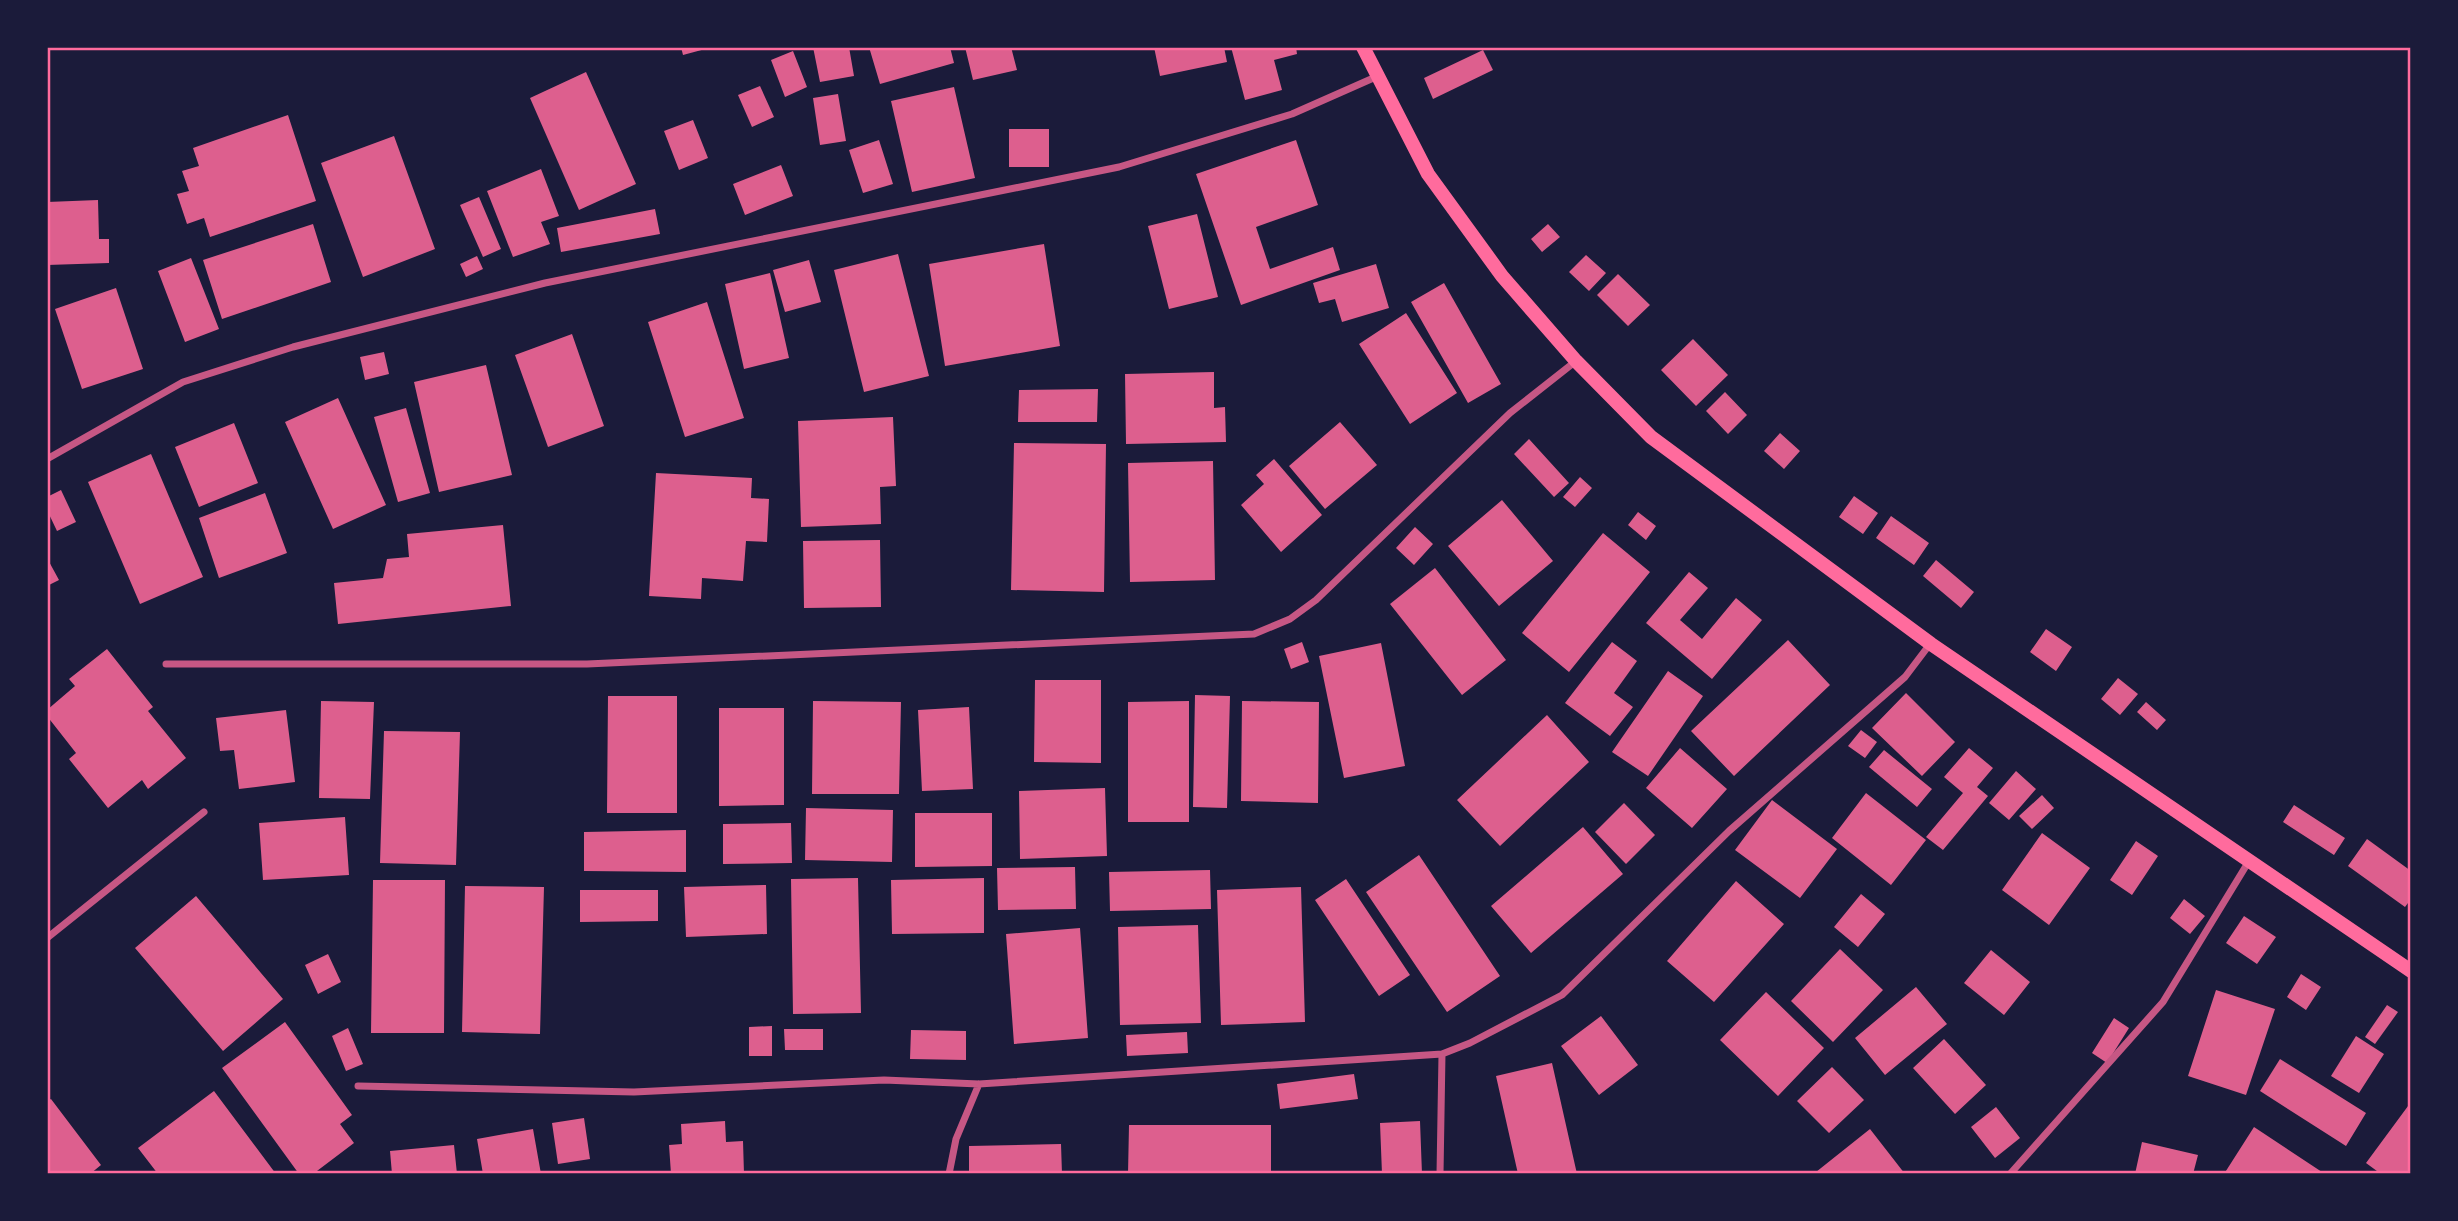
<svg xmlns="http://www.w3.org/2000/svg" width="2458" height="1221" viewBox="0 0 2458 1221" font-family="'Fira Sans Condensed',sans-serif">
<rect width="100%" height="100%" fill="#1b1b3a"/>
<path fill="#dd5f8e" d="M681,47H709V48L683,55Z
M813,47H849L854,76L820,82Z
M869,47H950L954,63L880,84Z
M965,47H1011L1017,70L973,80Z
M1154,47H1224L1227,62L1160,76Z
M1231,47H1296L1297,54L1274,60L1282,90L1245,100Z
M1483,50L1493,70L1433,99L1424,78Z
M793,51L807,87L785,97L771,60Z
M586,72L636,184L579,210L530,98Z
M760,86L774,117L752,127L738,95Z
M954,87L975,178L912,192L891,101Z
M838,94L846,141L820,145L813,98Z
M288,115L316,201L210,237L204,218L187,224L177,194L189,191L182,171L199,166L193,148Z
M693,120L708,158L679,170L664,131Z
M1009,129H1049V167H1009Z
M394,136L435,249L363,277L321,163Z
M879,140L893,184L863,193L849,150Z
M1296,140L1318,205L1256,227L1270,269L1333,247L1340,270L1241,305L1196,174Z
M781,165L793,196L745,215L733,184Z
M541,169L559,216L541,222L550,244L513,257L487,191Z
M479,197L501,249L483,257L460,205Z
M98,200L99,239H109V263L47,265V202Z
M655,209L660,234L561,252L557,228Z
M1197,214L1218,297L1169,309L1148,226Z
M313,224L331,282L222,319L203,260Z
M1548,224L1560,237L1542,252L1531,239Z
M1044,244L1060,346L945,366L929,264Z
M898,254L929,376L864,392L834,270Z
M1586,255L1606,273L1589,291L1569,272Z
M477,256L483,269L466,277L460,264Z
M191,258L219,329L185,342L158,271Z
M809,260L821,302L785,312L773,270Z
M1376,264L1389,308L1342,322L1335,299L1319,303L1313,283Z
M770,273L789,358L744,369L725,284Z
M1618,274L1650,305L1628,326L1597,295Z
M1444,283L1501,384L1468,403L1411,302Z
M116,288L143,369L82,389L55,309Z
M707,302L744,418L685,437L648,322Z
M1406,313L1457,393L1410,424L1359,344Z
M572,334L604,426L548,447L515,355Z
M1693,339L1728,375L1696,406L1661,370Z
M384,352L389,374L365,380L360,357Z
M486,365L512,475L439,492L414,382Z
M1214,372V408L1225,407L1226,442L1126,444L1125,374Z
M1098,389L1097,422H1018L1019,390Z
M1725,392L1747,415L1728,434L1706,411Z
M338,398L386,505L333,529L285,422Z
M406,408L430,493L398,502L374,417Z
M893,417L896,486L880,487L881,524L801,527L798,421Z
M1340,422L1377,465L1325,509L1289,466Z
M234,423L258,483L199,507L175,447Z
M1780,433L1800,451L1784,469L1764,451Z
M1529,439L1569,483L1554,497L1514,454Z
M1014,443L1106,444L1104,592L1011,590Z
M151,454L203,577L140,604L88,482Z
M1274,459L1322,515L1281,552L1241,505L1264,484L1256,475Z
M1213,461L1215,580L1130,582L1128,463Z
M656,473L752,478L751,498L769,499L767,542L746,541L743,581L702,578L701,599L649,596Z
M1580,477L1592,488L1575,507L1563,497Z
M61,490L76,522L57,531L47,510V497Z
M265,493L287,553L219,578L199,518Z
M1854,496L1878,513L1863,534L1839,517Z
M1502,500L1553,561L1499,606L1448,546Z
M1638,512L1656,526L1646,540L1628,525Z
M1891,516L1929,543L1914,565L1876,538Z
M503,525L511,606L338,624L334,583L383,578L387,559L409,557L407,534Z
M1415,527L1433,544L1414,565L1396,548Z
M1603,533L1650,572L1569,672L1522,633Z
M880,540L881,607L804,608L803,541Z
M47,558L59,580L47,586Z
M1936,560L1974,592L1961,608L1923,576Z
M1435,568L1506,660L1462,695L1390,604Z
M1689,572L1708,588L1680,620L1702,639L1736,598L1762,620L1712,679L1646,623Z
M2046,629L2072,647L2056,671L2030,652Z
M1788,640L1830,685L1734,776L1691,731Z
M1302,642L1309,662L1291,669L1284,649Z
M1612,642L1637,661L1614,693L1633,707L1610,736L1565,703Z
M1381,643L1405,766L1344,778L1319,656Z
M107,649L153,707L148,711L186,758L148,789L142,780L108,808L69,759L76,753L47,716V710L75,686L69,679Z
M1668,671L1703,696L1648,776L1612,752Z
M2118,678L2138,694L2120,715L2101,699Z
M1035,680H1101V763L1034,762Z
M1906,693L1955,742L1922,776L1872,728Z
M1195,695L1230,696L1227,808L1193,807Z
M608,696H677V813H607Z
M321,701L374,702L370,799L319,798Z
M813,701L901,702L899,794H812Z
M1189,701V822H1128V702Z
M1242,701L1319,702L1318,803L1241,801Z
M2146,702L2166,720L2157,730L2137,712Z
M969,707L973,789L922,791L918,710Z
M719,708H784V805L719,806Z
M286,710L295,782L239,789L234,750L220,751L216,718Z
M1547,715L1589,762L1500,846L1457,800Z
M1861,730L1877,742L1865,758L1848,746Z
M384,731L460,732L456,865L380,863Z
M1680,748L1727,789L1692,828L1646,788Z
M1969,748L1993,768L1977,787L1988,796L1943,850L1926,837L1963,793L1944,777Z
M1884,750L1932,789L1917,807L1869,767Z
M2016,771L2036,789L2009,820L1989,803Z
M1105,788L1107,856L1020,859L1019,791Z
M1866,793L1926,840L1891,885L1832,838Z
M2042,795L2054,808L2032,829L2019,816Z
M1772,800L1837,849L1800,898L1735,850Z
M1624,803L1655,835L1626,864L1595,832Z
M2294,805L2345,838L2334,855L2283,822Z
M806,808L893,810L892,862L805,860Z
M915,813H992V866L915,867Z
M345,817L349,875L263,880L259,823Z
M791,823L792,863L723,864V824Z
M1583,827L1623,874L1531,953L1491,906Z
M686,830V872L584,871V832Z
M2042,833L2090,868L2049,925L2002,890Z
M2367,839L2411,871V899L2405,907L2348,866Z
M2136,841L2158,856L2132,895L2110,880Z
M1419,855L1500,976L1447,1012L1366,892Z
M1075,867L1076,909L998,910L997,868Z
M1210,870L1211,909L1110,911L1109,872Z
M858,878L861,1013L793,1014L791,879Z
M984,878V933L892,934L891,880Z
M1346,879L1410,975L1379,996L1315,900Z
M373,880H445L444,1033H371Z
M1736,881L1784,924L1714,1002L1667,961Z
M766,885L767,934L686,937L684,887Z
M465,886L544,887L540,1034L462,1032Z
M1301,887L1305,1022L1221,1025L1217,890Z
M580,890H658V921L580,922Z
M1861,894L1885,914L1858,947L1834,927Z
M196,896L283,999L223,1051L135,948Z
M2184,899L2205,916L2190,934L2170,918Z
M2244,916L2276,937L2257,964L2226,943Z
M1198,925L1201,1023L1120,1025L1118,927Z
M1080,928L1088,1038L1014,1044L1006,934Z
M1840,949L1883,990L1833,1042L1791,1001Z
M1991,950L2030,982L2004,1015L1964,983Z
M328,954L341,982L318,994L305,965Z
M2301,974L2321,987L2306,1010L2287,997Z
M1916,987L1947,1024L1885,1075L1855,1038Z
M2216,990L2275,1009L2246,1095L2188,1076Z
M1766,992L1824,1048L1778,1096L1720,1040Z
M2387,1005L2398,1012L2375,1044L2365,1037Z
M1601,1016L1638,1065L1599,1095L1561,1046Z
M2114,1018L2129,1028L2107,1063L2092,1053Z
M285,1022L352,1115L340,1124L354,1143L313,1174H299L222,1068Z
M772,1026V1056H749V1027Z
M348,1028L363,1064L346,1071L332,1036Z
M784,1029H823V1050H785Z
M911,1030L966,1031V1060L910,1059Z
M1187,1032L1188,1053L1127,1056L1126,1035Z
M2356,1036L2384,1054L2359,1093L2331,1076Z
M1944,1039L1986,1085L1955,1114L1913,1068Z
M2280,1059L2366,1113L2346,1146L2260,1091Z
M1552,1063L1577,1174H1518L1496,1076Z
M1832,1067L1864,1100L1829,1133L1797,1101Z
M1354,1074L1358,1099L1280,1109L1277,1084Z
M214,1091L276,1174H158L138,1148Z
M51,1099L101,1165L90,1174H47V1101Z
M2411,1102V1174H2381L2366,1163Z
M1996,1107L2020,1138L1995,1158L1971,1127Z
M584,1118L590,1159L558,1164L552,1123Z
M725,1121L726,1142L743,1141L744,1174H671L669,1145L682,1144L681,1124Z
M1420,1121L1422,1174H1382L1380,1123Z
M1129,1125H1271V1174H1128Z
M2254,1127L2325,1174H2224Z
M533,1129L541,1174H483L477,1139Z
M1870,1129L1905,1174H1818L1816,1172Z
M2142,1142L2198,1155L2193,1174H2135Z
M1061,1144L1062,1174H969V1146Z
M454,1145L457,1174H392L390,1151Z"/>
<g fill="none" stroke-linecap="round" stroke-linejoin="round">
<path stroke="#c65784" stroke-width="7" d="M47,459L183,382L293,347L545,283L1119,167L1292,114L1378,76
M166,664H587L1254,634L1290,619L1316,600L1510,413L1576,361
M47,938L204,812
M358,1086L634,1092L884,1080L979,1084L1442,1054L1470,1043L1562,995L1729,831L1905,677L1930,644
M949,1174L956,1139L979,1084
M1440,1174L1442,1054
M2010,1174L2163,1002L2249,861"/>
<path stroke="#ff6b9d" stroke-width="14" d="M1363,47L1428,174L1502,276L1576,361L1651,437L1931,644L2411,971"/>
</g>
<rect width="2458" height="1221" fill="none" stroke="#1b1b3a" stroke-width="98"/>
<rect x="49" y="49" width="2360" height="1123" fill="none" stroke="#ff6b9d" stroke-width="2.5"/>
</svg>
